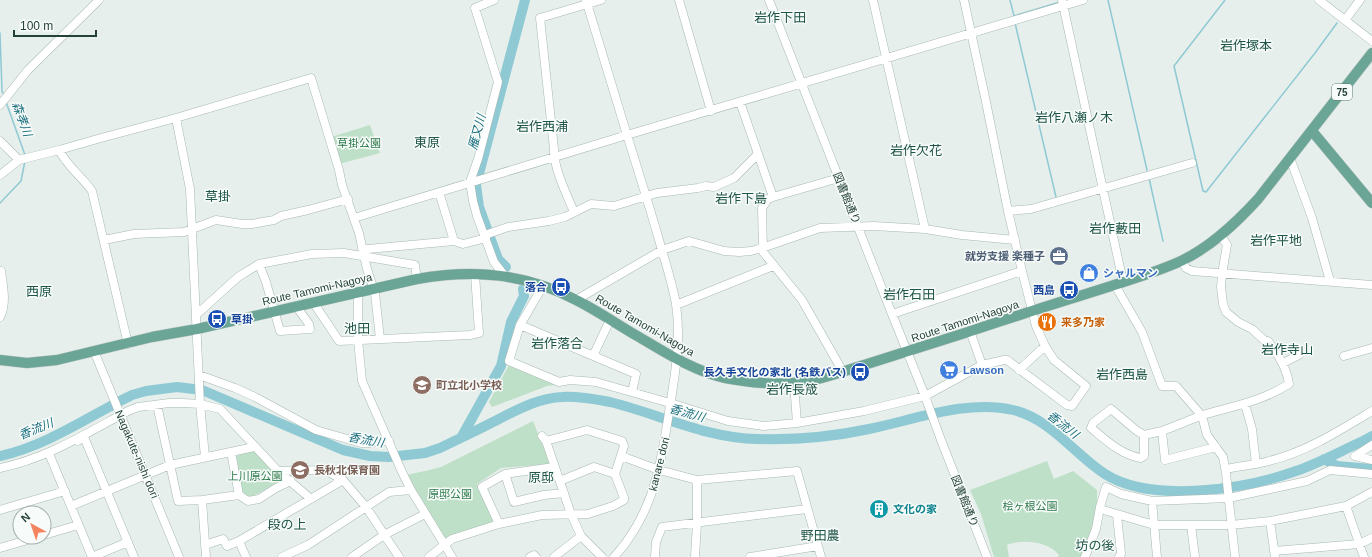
<svg xmlns="http://www.w3.org/2000/svg" width="1372" height="557" viewBox="0 0 1372 557" font-family="Helvetica,'Noto Sans JP',sans-serif">
<rect width="100%" height="100%" fill="#e6efeb"/>
<path fill="#bfe0c8" d="M370,125L380,153L339,164L331,137Z
M510,363L555,382V385L547,386L492,407L489,402Z
M533,421L550,464L501,468L477,484L494,522L451,535L445,539L406,475L425,471L441,467Z
M254,451L281,479L280,482L253,496L246,498L241,490L235,456Z
M1047,461L1054,479L1073,471L1097,490V511L1082,557H1058L1059,555C1048,541 1022,539 1007,545L1009,557H994L981,514L970,490Z"/>
<g fill="none" stroke-linecap="round" stroke-linejoin="round">
<path stroke="#8ec9d4" stroke-width="1.5" d="M1010,0L1014,16
M1108,0L1147,170
M1225,0L1174,66L1203,191L1206,192L1315,53L1337,23
M1014,17V16L1060,2
M1015,23L1056,197
M0,33L2,91L4,95
M6,102L25,155
M1149,178L1163,241
M0,203L21,181L25,161"/>
<path stroke="#8ec9d4" stroke-width="10" d="M506,267L498,259L479,207L476,185L525,0
M461,438L501,366L511,322L524,296L523,289
M0,456C47,446 89,416 132,395L146,391L177,387L202,390L343,450L370,456L389,457L425,453L440,448C458,439 476,431 493,422C515,411 537,398 562,397C578,396 594,399 610,402C659,414 706,438 757,439C795,440 832,437 869,429C914,420 967,399 1013,410C1051,419 1074,454 1105,474C1152,504 1246,489 1296,471C1319,463 1341,451 1363,441L1372,436
M1324,459L1337,466L1372,469"/>
<g stroke="#a8b8b2" stroke-width="9">
<path id="minor" d="M494,0L475,8L498,82L478,159L470,182L473,201L477,216L494,262L504,275
M679,0L711,111
M769,0L892,314L925,396L941,440L987,557
M873,0L925,229
M1062,0L1123,282
M1319,0L1372,41
M1345,20L1360,0
M740,102L773,197L768,199L762,208L763,252L802,300L843,372
M0,105L28,70L99,0
M176,118L190,189L200,404L205,457
M0,141L19,160L59,150L101,138L176,118L311,78L339,170L342,185L359,233L367,269L375,293L380,339
M59,150C67,166 82,177 92,191L128,344
M1290,158L1312,218L1330,281
M0,175L19,160
M439,192L454,241
M773,197L839,178
M1008,211L1031,209L1192,163
M574,212C567,195 553,167 554,149L540,18L601,0
M354,218L627,135L586,0
M485,235L508,227L549,221L565,217L591,204L614,206L657,193L698,188L706,186L714,187L734,178L758,154
M104,240L134,234L184,232L216,220L242,224H252L274,220L281,216L308,210L348,199
M362,248L368,249L454,241L463,244L486,238
M1182,261L1186,268L1192,271L1372,285
M259,264L266,282L280,331L310,329L309,324L296,306
M1115,285L1142,332L1162,386H1176L1202,416L1207,435L1223,457L1226,473L1235,557
M543,286L520,325L509,361L559,382L570,380L596,382L670,403L728,421L764,426L797,423L864,411L925,396L982,365L1004,360H1007L1067,405L1072,406L1086,386L1054,360L1045,346L1036,326L1022,271L1008,211L985,97L964,0
M358,292V340L362,381L402,472L411,490L452,557
M576,300L662,250L689,241L724,251L739,252L751,251L762,248L820,228L874,226L925,229L962,235L1015,240
M313,302L339,341L470,335L479,333L475,274
M676,305L773,266
M892,314L1022,271
M196,315L238,277L259,264L312,254L344,253L415,265L417,279
M0,317C7,304 3,286 1,271
M520,325L636,374L632,392
M970,331L982,365
M94,351L179,557
M593,356L610,320
M1344,356L1372,348
M1283,363L1299,355
M1019,370L1045,346
M199,375L235,388L255,397L316,430L361,443H370L379,441H389
M794,383L797,423
M1245,404L1252,429L1256,464
M157,405L178,501L202,500L239,495
M1144,435V456L1141,458C1121,455 1106,440 1091,428L1093,423L1111,409L1137,431L1144,435L1162,431
M542,436L546,441L571,514L581,536L602,557
M78,441L84,437L134,557
M1216,447L1165,460L1162,431C1176,426 1189,420 1203,415C1234,406 1260,402 1289,384C1287,368 1278,354 1268,341H1265L1252,329L1238,322L1226,312L1223,304L1221,287L1222,274L1227,245L1221,236
M231,452L239,495L248,501L259,499L276,488L291,481
M50,456L92,557
M621,456L659,470L697,480L797,471L821,557
M1355,456L1372,445
M1355,456L1372,460
M0,468C46,459 87,433 128,411L138,407L169,403H183L200,404L220,409L278,471L311,499
M1226,469C1240,466 1255,465 1269,461C1306,452 1339,431 1372,411
M278,471L325,470L343,480
M505,474L514,502L544,495L564,493
M560,481L594,467L615,474
M202,500L206,557
M1152,501L1157,557
M71,506L170,465L254,447
M1346,506L1364,557
M1100,509L1154,525H1231L1270,521L1346,506L1372,492
M0,510L65,491
M1117,515L1121,554L1119,557
M1270,521L1275,557
M499,524L482,487L505,474L554,467
M1191,525L1195,557
M44,535L78,525
M205,545L223,539L227,546L239,541
M0,548L38,537
M1274,551L1359,544L1372,538
M92,557L128,542
M246,557L239,541L343,480L366,507L399,557
M282,557L308,545L389,492L411,490
M352,557L384,535L425,514
M429,557L452,539L499,524L542,515L588,514L613,506L624,500V498L615,474L624,446L622,441L587,430L546,441
M530,557L534,555L536,557
M554,557L581,536
M614,557C619,551 625,545 629,538C658,497 663,449 671,400C676,368 681,337 676,304C672,282 665,261 659,240C649,205 638,170 627,135L1083,0
M655,557L656,542L662,527L807,509
M695,557L697,523V480
M750,557L818,546
M1085,557L1096,529L1100,507L1106,487L1121,494L1152,501L1229,498L1307,481L1330,470L1372,474"/>
</g>
<g stroke="#c2cac8" stroke-width="11">
<path id="major" d="M1312,131L1372,203
M0,360L27,363L57,360L152,337L197,329L417,279C473,269 525,273 576,300C598,311 618,325 639,337C666,353 694,371 725,378C747,382 771,385 793,383C818,381 841,372 864,365C899,354 934,343 968,332C1015,316 1061,302 1108,287C1132,279 1157,272 1181,261C1211,247 1236,223 1258,199L1372,53"/>
</g>
<use href="#minor" stroke="#fff" stroke-width="8"/>
<use href="#major" stroke="#6aa596" stroke-width="10"/>
</g>
<defs>
<g id="office-disc" transform="scale(1)"><circle r="9.5" fill="#5c6f8a" stroke="#f7fbf9"/><path d="M-6-3h4V-5.5h4V-3h4V5H-6ZM-1-4.5V-3h2v-1.5ZM-6 0V1H6V0Z" fill="#fff"/></g>
<g id="shop-disc" transform="scale(1)"><circle r="9.5" fill="#3f7fe0" stroke="#f7fbf9"/><path d="M-5-2.5h2.3a2.7 3.5 0 0 1 5.4 0H5L5.5 6h-11ZM-1.5-2.5h3a1.5 2.3 0 0 0-3 0Z" fill="#fff"/></g>
<g id="bus-disc" transform="scale(1)"><circle r="9.5" fill="#1a4fb4" stroke="#f7fbf9"/><path d="M-5-6H5V4H4V6H2V4H-2V6H-4V4H-5ZM-3.5-4V0h7V-4ZM-3.5 1.2v1.5H-2V1.2ZM2 1.2v1.5H3.5V1.2Z" fill="#fff"/></g>
<g id="restaurant-disc" transform="scale(1)"><circle r="9.5" fill="#e8710a" stroke="#f7fbf9"/><path d="M-5-6h1v4h1v-4h1v4h1v-4h1v5L-1.5 .5V6h-2V.5L-5-1ZM5-6V6H3V1.5H1.5Q1.5-4 5-6Z" fill="#fff"/></g>
<g id="supermarket-disc" transform="scale(1)"><circle r="9.5" fill="#3f7fe0" stroke="#f7fbf9"/><path d="M-6-5.5h2.5l.6 2H6L4.5 2H-2.5L-4.4-4H-6ZM-1.5 3.2a1.3 1.3 0 1 0 .1 0ZM3 3.2a1.3 1.3 0 1 0 .1 0Z" fill="#fff"/></g>
<g id="school-disc" transform="scale(1)"><circle r="9.5" fill="#8d6e63" stroke="#f7fbf9"/><path d="M0-5L7-2L0 1L-7-2ZM-4 1L0 2.5L4 1V4Q0 6-4 4Z" fill="#fff"/></g>
<g id="building-disc" transform="scale(1)"><circle r="9.5" fill="#0f9aa8" stroke="#f7fbf9"/><path d="M-4-6H4V6H1V3H-1V6H-4ZM-2.5-4.3h1.7v1.8h-1.7ZM.8-4.3h1.7v1.8H.8ZM-2.5-1h1.7V.8h-1.7ZM.8-1h1.7V.8H.8Z" fill="#fff"/></g>
</defs>
<g fill-rule="evenodd">
<use href="#office-disc" x="1059" y="256"/>
<use href="#shop-disc" x="1089" y="273"/>
<use href="#bus-disc" x="561" y="287"/>
<use href="#bus-disc" x="1069" y="290"/>
<use href="#bus-disc" x="217" y="319"/>
<use href="#restaurant-disc" x="1047" y="322"/>
<use href="#supermarket-disc" x="949" y="370"/>
<use href="#bus-disc" x="860" y="372"/>
<use href="#school-disc" x="422" y="385"/>
<use href="#school-disc" x="300" y="470"/>
<use href="#building-disc" x="879" y="509"/>
</g>
<g text-anchor="middle" dominant-baseline="central" stroke-width="3" stroke-linejoin="round" paint-order="stroke">
<rect fill="#f7fbf9" stroke="#637a73" stroke-width="1" x="1332" y="84" width="20" height="16" rx="3"/>
<g font-size="10" font-weight="bold" fill="#24423a">
<text x="1342" y="92">75</text>
</g>
<g font-size="11" fill="#2d7a4b" stroke="#f7fbf9">
<text x="359" y="143">草掛公園</text>
<text x="255" y="476">上川原公園</text>
<text x="450" y="494">原邸公園</text>
<text x="1030" y="506">桧ヶ根公園</text>
</g>
<g font-size="11" fill="#24423a" stroke="#f7fbf9">
<text transform="translate(847 198) rotate(68)">図書館通り</text>
<text transform="translate(317 289) rotate(-13)">Route Tamomi-Nagoya</text>
<text transform="translate(965 321) rotate(-18)">Route Tamomi-Nagoya</text>
<text transform="translate(645 325) rotate(30)">Route Tamomi-Nagoya</text>
<text transform="translate(137 454) rotate(67)">Nagakute-nishi dori</text>
<text transform="translate(659 464) rotate(-76)">kanare dori</text>
<text transform="translate(965 501) rotate(68)">図書館通り</text>
</g>
<g font-size="11" font-weight="bold" fill="#4e5e75" stroke="#f7fbf9" text-anchor="end">
<text x="1045" y="256">就労支援 楽種子</text>
</g>
<g font-size="11" font-weight="bold" fill="#366cbe" stroke="#f7fbf9" text-anchor="start">
<text x="1103" y="273">シャルマン</text>
<text x="963" y="370">Lawson</text>
</g>
<g font-size="11" font-weight="bold" fill="#164399" stroke="#f7fbf9" text-anchor="end">
<text x="547" y="287">落合</text>
<text x="1055" y="290">西島</text>
<text x="231" y="319" text-anchor="start">草掛</text>
<text x="846" y="372">長久手文化の家北 (名鉄バス)</text>
</g>
<g font-size="11" font-weight="bold" fill="#c56008" stroke="#f7fbf9" text-anchor="start">
<text x="1061" y="322">来多乃家</text>
</g>
<g font-size="11" font-weight="bold" fill="#785e54" stroke="#f7fbf9" text-anchor="start">
<text x="436" y="385">町立北小学校</text>
<text x="314" y="470">長秋北保育園</text>
</g>
<g font-size="11" font-weight="bold" fill="#0d838f" stroke="#f7fbf9" text-anchor="start">
<text x="893" y="509">文化の家</text>
</g>
<g font-size="12" font-style="italic" fill="#1c6f80" stroke="#f7fbf9">
<text transform="translate(22 119) rotate(70)">森孝川</text>
<text transform="translate(477 132) rotate(-75)">雁又川</text>
<text transform="translate(687 413) rotate(16)">香流川</text>
<text transform="translate(1063 425) rotate(38)">香流川</text>
<text transform="translate(36 429) rotate(-22)">香流川</text>
<text transform="translate(366 440) rotate(10)">香流川</text>
</g>
<g font-size="13" fill="#1f5548" stroke="#f7fbf9">
<text x="780" y="17">岩作下田</text>
<text x="1246" y="45">岩作塚本</text>
<text x="1074" y="117">岩作八瀬ノ木</text>
<text x="542" y="126">岩作西浦</text>
<text x="427" y="142">東原</text>
<text x="916" y="150">岩作欠花</text>
<text x="218" y="196">草掛</text>
<text x="741" y="198">岩作下島</text>
<text x="1115" y="228">岩作藪田</text>
<text x="1276" y="240">岩作平地</text>
<text x="39" y="291">西原</text>
<text x="909" y="294">岩作石田</text>
<text x="357" y="328">池田</text>
<text x="557" y="343">岩作落合</text>
<text x="1287" y="349">岩作寺山</text>
<text x="1122" y="374">岩作西島</text>
<text x="792" y="389">岩作長筬</text>
<text x="541" y="477">原邸</text>
<text x="287" y="524">段の上</text>
<text x="820" y="535">野田農</text>
<text x="1095" y="545">坊の後</text>
</g>
</g>
<g transform="translate(32 525) rotate(320)"><circle r="19" fill="#f7fbf9" stroke="#a3b1ad"/>
<path d="M0-3L7 15L0 10L-7 15Z" fill="#f4845f"/>
<text y="-6" font-size="11" font-weight="bold" text-anchor="middle" fill="#24423a">N</text>
</g>
<path d="M14 30v6h82v-6" fill="none" stroke="#24423a" stroke-width="2"/>
<text x="20" y="30" font-size="12" fill="#24423a" stroke="#f7fbf9" stroke-width="3" paint-order="stroke">100 m</text>
</svg>
